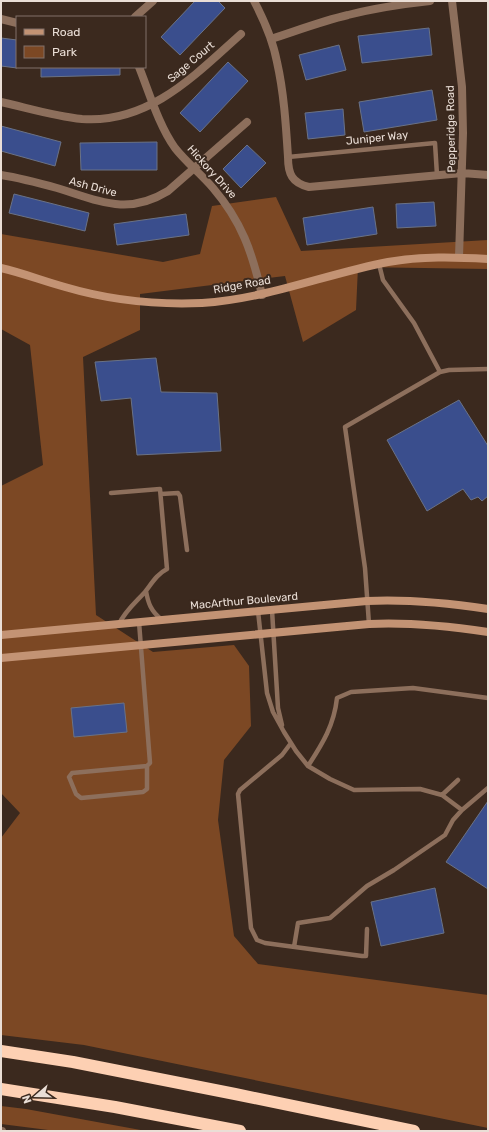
<svg xmlns="http://www.w3.org/2000/svg" width="489" height="1132" viewBox="0 0 489 1132" font-family="Rubik,sans-serif">
<rect width="100%" height="100%" fill="#3b291e"/>
<path fill="#7c4824" d="M276,197L301,251L488,240V269L358,267L356,310L303,342L285,276L140,294V330L83,357L96,615L153,652L234,645L249,666L251,726L224,760L218,820L234,936L258,964L488,995V1128L84,1045L1,1035V838L20,813L1,793V486L43,465L30,345L1,329V234L163,262L200,254L212,206Z
M1,1106L26,1109L146,1131H56L1,1124Z"/>
<path fill="#3a4e8d" stroke="#6a7286" d="M195,1H218L225,8L180,55L161,37Z
M429,28L432,55L362,63L358,36Z
M1,38L17,40V68L1,66Z
M339,45L346,70L306,80L299,55Z
M228,62L248,81L200,132L180,113Z
M41,67H120V75L41,77Z
M432,90L437,120L364,132L359,102Z
M343,109L345,135L308,139L305,113Z
M1,126L61,142L55,166L1,151Z
M157,142V170H81L80,143Z
M247,145L266,163L241,188L223,169Z
M14,194L89,213L85,231L9,213Z
M434,202L436,226L397,228L396,204Z
M373,207L377,234L307,245L303,218Z
M186,214L189,235L117,245L114,224Z
M156,358L161,392L217,393L221,451L137,455L131,398L101,401L95,362Z
M459,400L488,446V496L482,501L478,497L471,500L463,489L427,511L387,440Z
M124,703L127,732L74,737L71,708Z
M488,801V889L446,862Z
M435,888L444,933L381,946L371,902Z"/>
<g fill="none" stroke-linecap="round" stroke-linejoin="round">
<path stroke="#8d6f5c" stroke-width="4.5" d="M288,157L435,143L437,175
M379,264L383,280L414,323L440,372
M111,493L160,489L167,569C157,574 152,583 145,592C136,602 125,611 119,624
M161,494L178,493L180,496L187,550
M146,591C148,603 151,611 161,619
M272,610L278,708L282,725
M258,611L267,693L273,712L284,732L296,751L308,766L330,779L354,790L420,789L442,795L462,810L453,820L445,835L394,870L367,886L330,918L298,923L294,947
M139,622L150,763L147,766L72,773L69,777L76,794L81,798L143,792L147,789V766
M369,624L365,568L345,427L440,372L449,370L488,369
M291,743L282,755L240,790L238,794L251,928L257,940L265,943L362,956H366L367,929
M308,766C323,743 334,725 337,698L351,692L413,688L488,698
M442,795L458,780
M462,810L488,788"/>
<path stroke="#8d6f5c" stroke-width="8" d="M254,1C264,20 273,41 277,62C284,93 286,126 288,157C288,174 292,183 309,187L462,173L488,175
M452,1L462,87L463,133L459,257
M135,17L153,1
M1,19L17,23
M271,39C296,31 322,21 348,15C375,8 402,4 430,1
M139,67C149,92 159,126 175,148C186,162 201,174 213,188C242,222 252,252 262,295
M1,102C28,108 54,116 82,119C149,124 195,75 241,34
M1,175C20,178 39,183 57,188C100,201 127,216 168,191L247,122
M1,1131H2"/>
<path stroke="#c39374" stroke-width="8" d="M1,268C23,273 43,281 65,287C109,300 156,305 202,303C266,299 326,274 388,262C422,256 455,257 488,259
M1,635L367,601C408,599 448,603 488,609
M1,658L369,624C409,622 448,626 488,632"/>
<path stroke="#fdd0b3" stroke-width="12" d="M1,1051L73,1062L235,1094L414,1131
M1,1089L115,1107L240,1131"/>
</g>
<g text-anchor="middle" dominant-baseline="central" stroke-width="4" stroke-linejoin="round" paint-order="stroke">
<g font-size="11" fill="#eaded6" stroke="#3b291e">
<text transform="translate(191 62) rotate(-40)">Sage Court</text>
<text transform="translate(451 129) rotate(-91)">Pepperidge Road</text>
<text transform="translate(377 138) rotate(-6)">Juniper Way</text>
<text transform="translate(212 172) rotate(48)">Hickory Drive</text>
<text transform="translate(93 187) rotate(15)">Ash Drive</text>
<text transform="translate(242 285) rotate(-10)">Ridge Road</text>
<text transform="translate(244 601) rotate(-5)">MacArthur Boulevard</text>
</g>
</g>
<rect width="489" height="1132" fill="none" stroke="#eaded6" stroke-width="4"/>
<rect x="16" y="16" width="130" height="52" fill="#3b291e" stroke="#817168"/>
<rect x="24" y="29" width="20" height="6" fill="#c39374" stroke="#817168"/>
<text x="52" y="36" font-size="12" fill="#eaded6">Road</text>
<rect x="24" y="46" width="20" height="12" fill="#7c4824" stroke="#817168"/>
<text x="52" y="56" font-size="12" fill="#eaded6">Park</text>
<g transform="translate(36 1096) rotate(250)" stroke="#3b291e" stroke-width="3" paint-order="stroke">
<path d="M0-3L7 15L0 10L-7 15Z" fill="#eaded6"/>
<text y="-6" font-size="11" font-weight="bold" text-anchor="middle" fill="#eaded6">N</text>
</g>
</svg>
